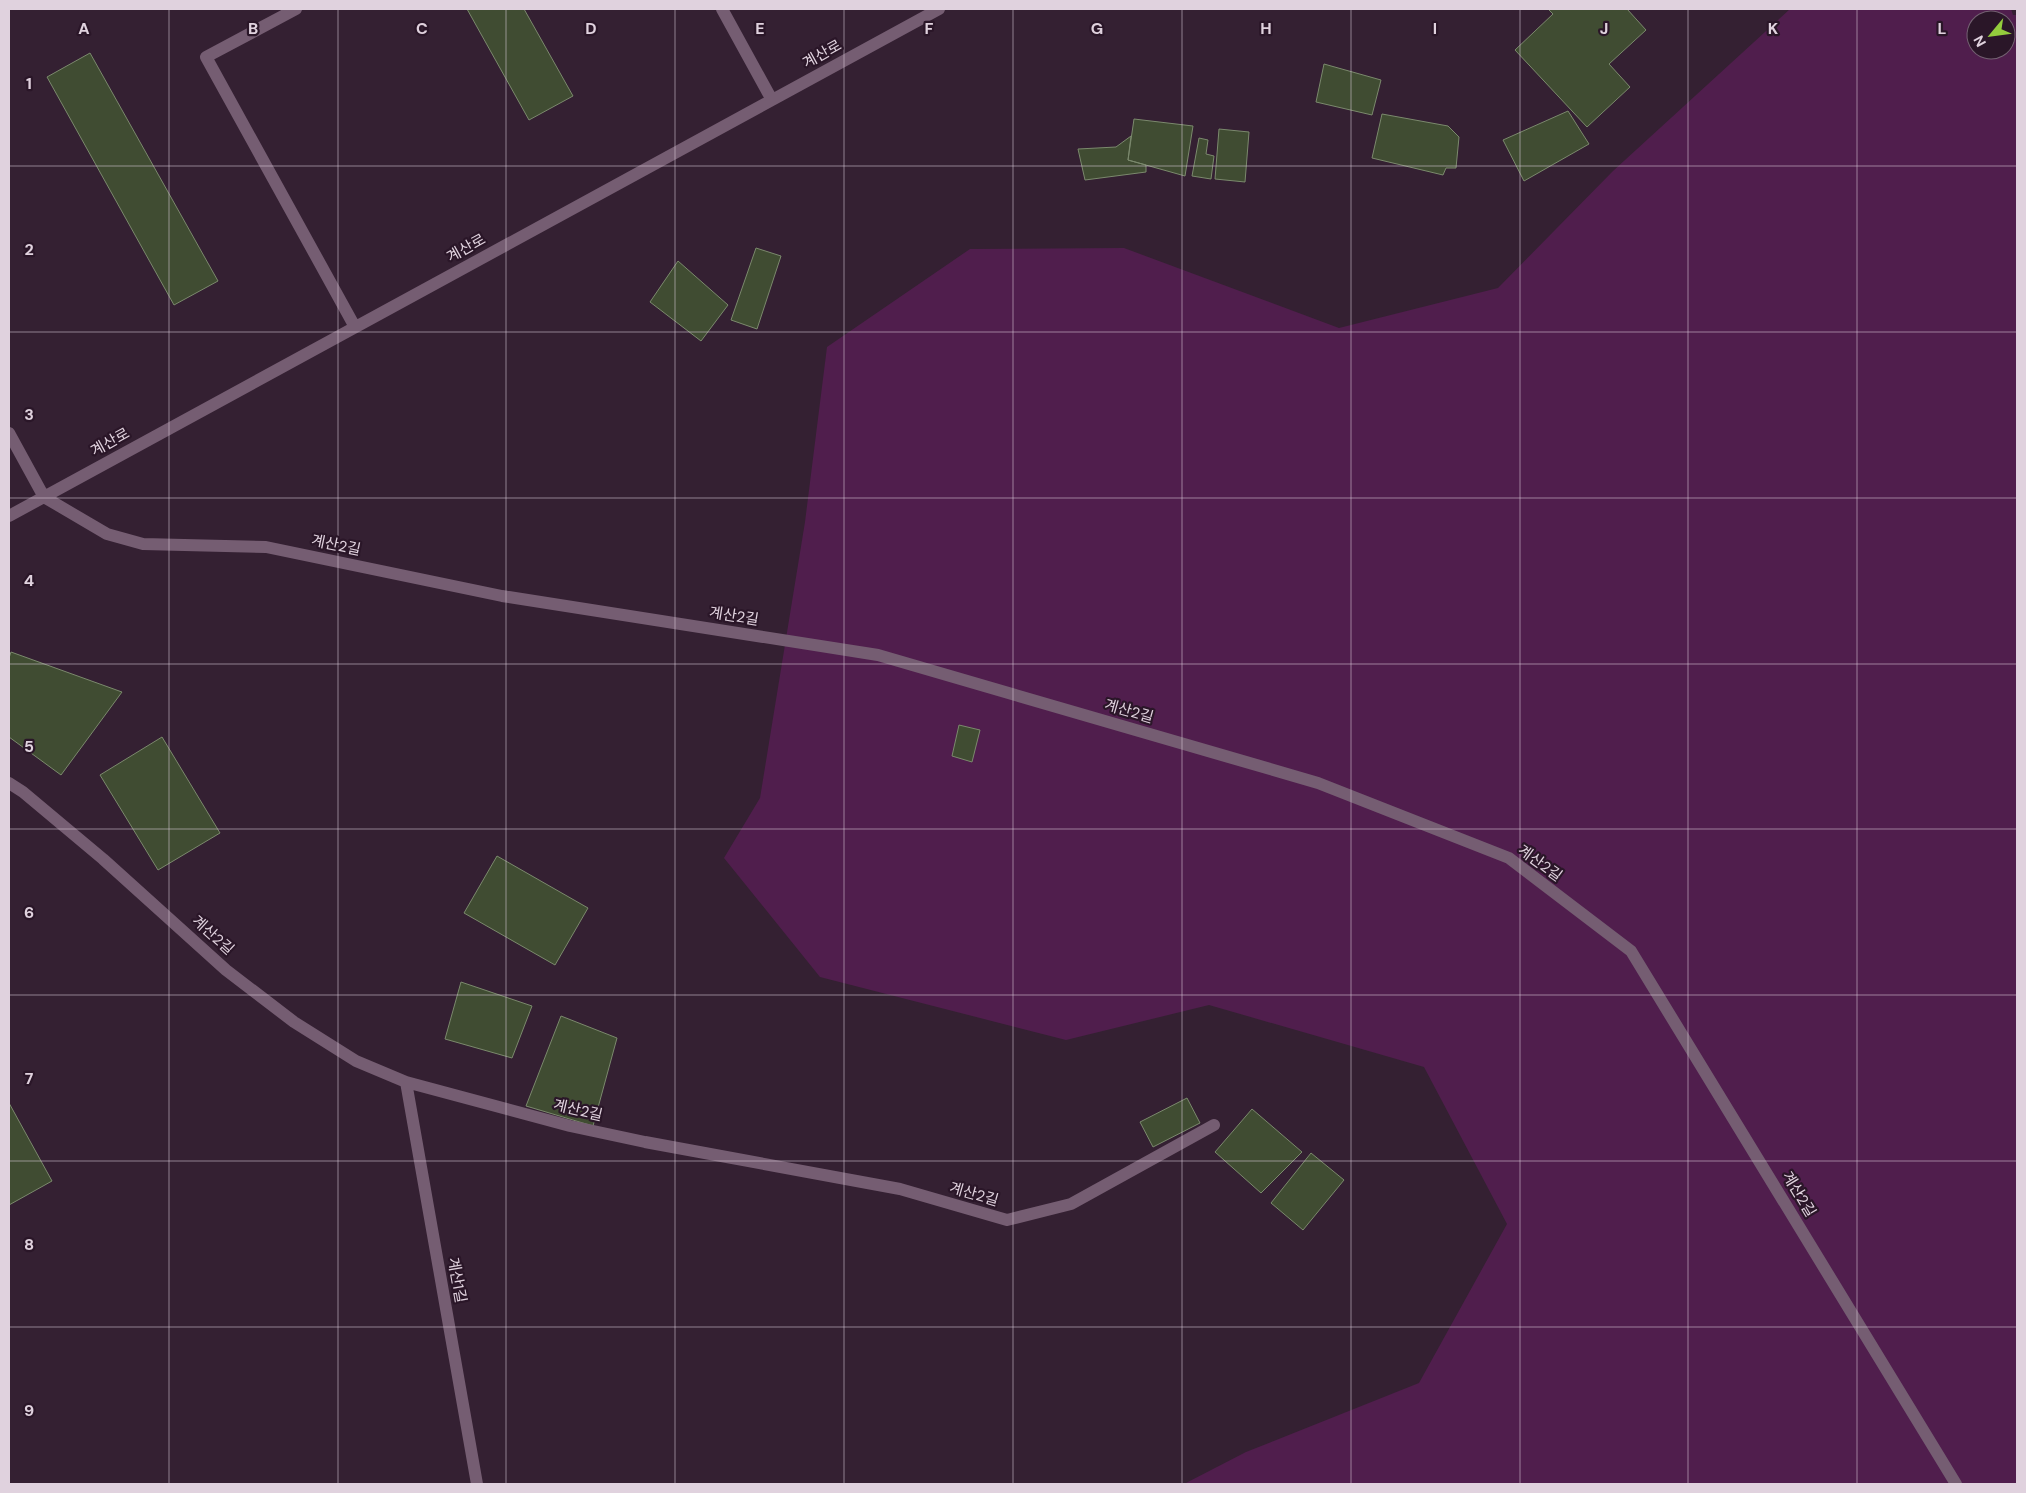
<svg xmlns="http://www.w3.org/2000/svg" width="2026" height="1493" viewBox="0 0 2026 1493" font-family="'DM Sans','Noto Sans KR',sans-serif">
<rect width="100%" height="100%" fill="#342032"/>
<path fill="#501e4d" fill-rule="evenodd" d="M1790,9H2011L2013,15H2017V1484H1184L1246,1452L1419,1383L1507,1224L1424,1067L1209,1005L1066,1040L820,977L724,858L760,798L805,522L827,347L970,249L1124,248L1339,328L1498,288L1613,171ZM1976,20H2006V50H1976Z"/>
<path fill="#404c32" stroke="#7b896d" d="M467,9H524L573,96L529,120Z
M1548,9H1627L1646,30L1609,64L1630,87L1587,127L1515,50L1553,14Z
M90,53L218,281L174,305L47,77Z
M1324,64L1381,80L1372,115L1316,102Z
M1568,111L1589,144L1524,181L1503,140Z
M1382,114L1448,126L1459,137L1456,168H1446L1443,175L1372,158Z
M1134,119L1193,126L1185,176L1128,160Z
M1219,129L1249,132L1245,182L1215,179Z
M1131,136L1128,160L1146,165V172L1085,180L1078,149L1116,147Z
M1199,138L1208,140L1206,154L1214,156L1211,179L1192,176Z
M756,248L781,256L757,329L731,320Z
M678,261L728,305L701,341L650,302Z
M11,652L122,692L61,775L9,737V658Z
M959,725L980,730L972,762L952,756Z
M162,737L220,833L158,870L100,775Z
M497,856L588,908L555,965L464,913Z
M461,982L532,1006L512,1058L445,1039Z
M561,1016L617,1038L593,1126L526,1106Z
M1187,1098L1200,1123L1153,1147L1140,1122Z
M9,1103L52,1181L9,1205Z
M1252,1109L1302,1152L1261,1193L1215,1152Z
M1311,1153L1344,1180L1303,1230L1271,1203Z"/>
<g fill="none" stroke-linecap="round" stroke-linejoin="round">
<path stroke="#755d72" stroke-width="12" d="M296,9L206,57L355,327
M722,9L772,100
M9,433L44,497L107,534L143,544L266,547L502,596L878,655L1318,783L1509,858L1631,951L1956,1484
M9,516L939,9
M9,783L23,792L103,859L226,970L294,1022L356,1061L406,1082L570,1126L645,1142L900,1189L1007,1220L1071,1204L1214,1125
M406,1082L477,1484"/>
</g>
<path fill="none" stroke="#e0d2de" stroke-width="1" stroke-opacity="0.55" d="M169,9V1484M338,9V1484M506,9V1484M675,9V1484M844,9V1484M1013,9V1484M1182,9V1484M1351,9V1484M1520,9V1484M1688,9V1484M1857,9V1484M9,166H2017M9,332H2017M9,498H2017M9,664H2017M9,829H2017M9,995H2017M9,1161H2017M9,1327H2017"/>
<g text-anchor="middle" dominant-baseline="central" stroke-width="4.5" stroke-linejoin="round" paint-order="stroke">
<g font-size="15" fill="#e0d2de" stroke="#2a1628">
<text transform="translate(822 54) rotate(-29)">계산로</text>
<text transform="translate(466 248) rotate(-29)">계산로</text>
<text transform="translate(110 442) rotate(-29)">계산로</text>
<text transform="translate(336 545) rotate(12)">계산2길</text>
<text transform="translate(734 616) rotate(9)">계산2길</text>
<text transform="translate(1129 711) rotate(16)">계산2길</text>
<text transform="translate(1540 863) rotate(36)">계산2길</text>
<text transform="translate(213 935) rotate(42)">계산2길</text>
<text transform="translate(578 1110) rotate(13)">계산2길</text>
<text transform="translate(974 1194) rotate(16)">계산2길</text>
<text transform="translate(1799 1194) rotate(59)">계산2길</text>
<text transform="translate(457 1280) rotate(80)">계산1길</text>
</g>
</g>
<g font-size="16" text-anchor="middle" font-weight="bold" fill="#e0d2de" stroke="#2a1628" stroke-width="4.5" stroke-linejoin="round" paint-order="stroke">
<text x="84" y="34">A</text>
<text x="253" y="34">B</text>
<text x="422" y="34">C</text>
<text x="591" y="34">D</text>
<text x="760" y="34">E</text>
<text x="929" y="34">F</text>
<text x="1097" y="34">G</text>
<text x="1266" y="34">H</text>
<text x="1435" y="34">I</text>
<text x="1604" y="34">J</text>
<text x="1773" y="34">K</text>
<text x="1942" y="34">L</text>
<text x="29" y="89">1</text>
<text x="29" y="255">2</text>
<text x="29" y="420">3</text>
<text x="29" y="586">4</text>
<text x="29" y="752">5</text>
<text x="29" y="918">6</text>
<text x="29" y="1084">7</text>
<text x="29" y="1250">8</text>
<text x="29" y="1416">9</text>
</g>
<rect width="2026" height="1493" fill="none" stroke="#e0d2de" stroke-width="20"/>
<g transform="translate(1991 35) rotate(241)"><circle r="24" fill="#2a1628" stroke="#736171"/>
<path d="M0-4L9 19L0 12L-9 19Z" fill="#94cc3d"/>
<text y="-8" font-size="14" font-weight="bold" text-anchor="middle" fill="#e0d2de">N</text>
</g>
</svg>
